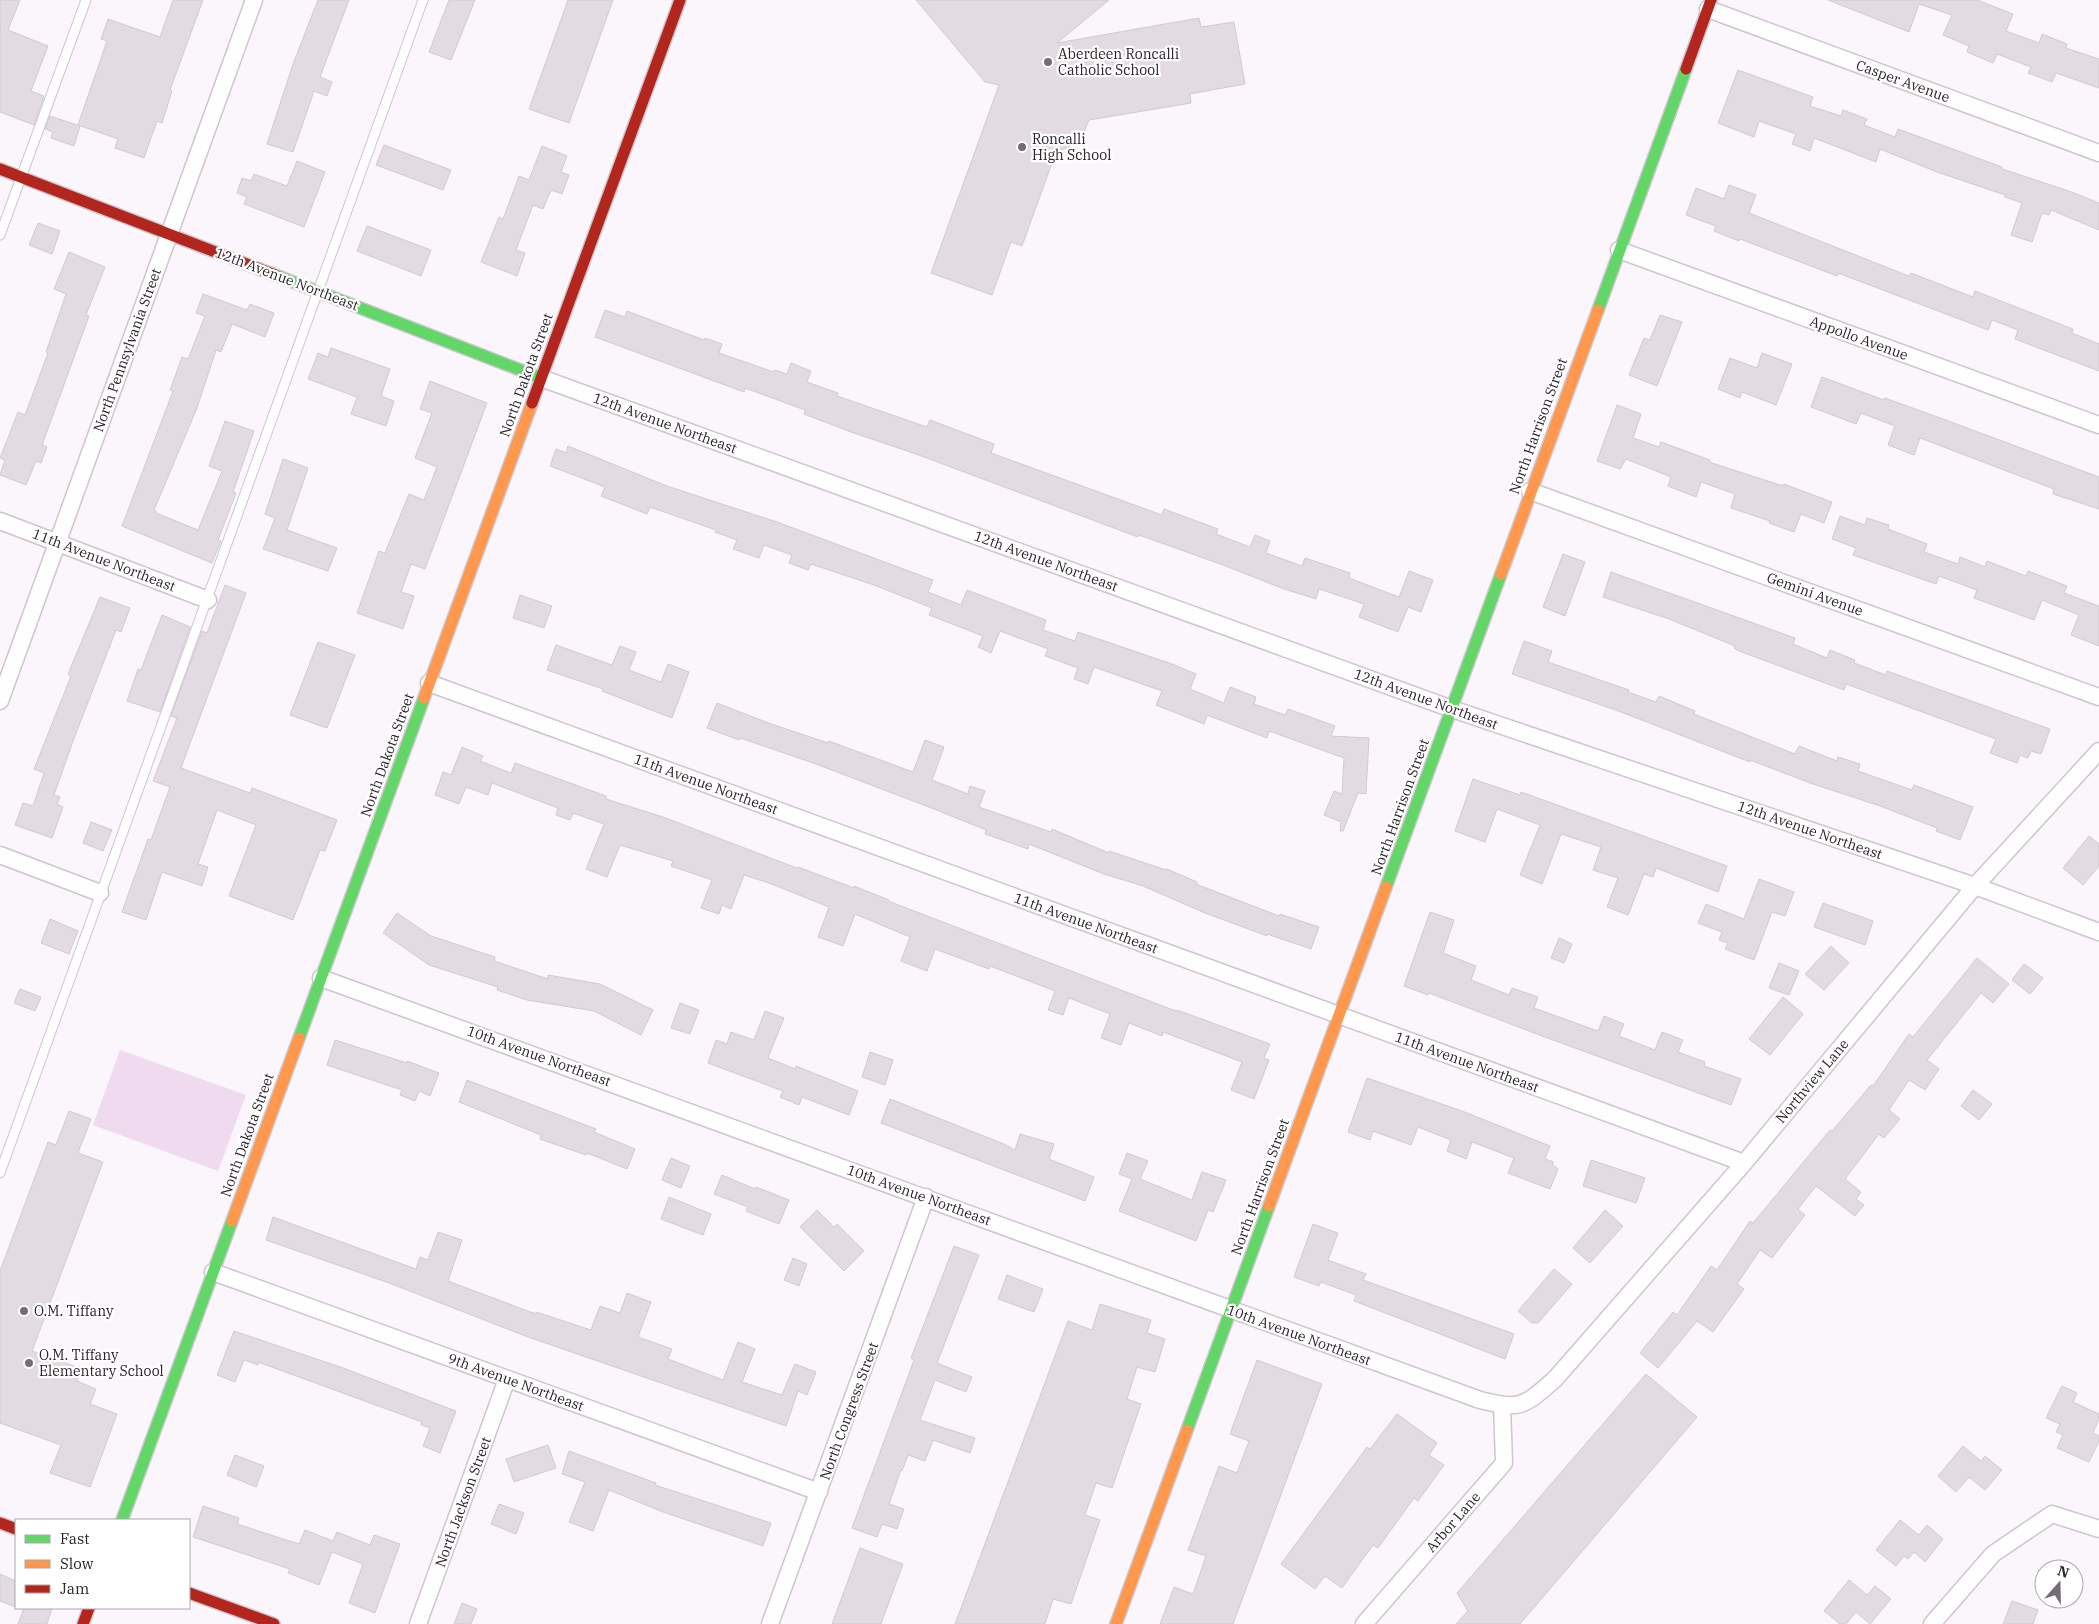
<svg xmlns="http://www.w3.org/2000/svg" width="2099" height="1624" viewBox="0 0 2099 1624" font-family="'IBM Plex Serif',serif">
<rect width="100%" height="100%" fill="#fbf6fb"/>
<path fill="#efdaef" d="M120,1050L246,1095L218,1171L93,1125Z"/>
<path fill="#e2dce2" stroke="#d0cbd0" d="M0,0H20L8,30L48,46L31,91L44,96L34,125L0,112Z
M173,0H203L170,90L172,91L162,123L157,121L144,158L115,148L118,139L78,125L107,41L101,39L108,19L160,37Z
M318,0H349L320,77L332,82L327,96L314,91L293,152L267,144L293,64Z
M449,0H475L451,60L429,52Z
M568,0H613L569,123L529,109Z
M916,0H1109L1057,43L1199,18L1201,27L1234,22L1245,84L1190,94L1191,103L1089,120L1084,132L1076,142L1071,146L1056,152L1022,246L1011,242L992,295L931,273L999,85L985,82Z
M1828,0H1977L2013,14L2006,31L2039,43L2042,34L2067,44L2066,48L2099,59V88L2056,73L2052,82L2028,73L2031,67L1997,54L1993,63L1967,52L1969,46L1943,35L1952,15L1919,4L1909,32Z
M1738,70L1813,97L1810,106L1841,116L1843,110L1867,119L1864,125L1895,137L1898,129L2002,167V169L2069,191L2099,203V230L2051,210L2049,215L2042,213L2032,242L2011,235L2022,203L2005,197V195L1937,172L1880,149L1876,162L1814,138L1810,151L1792,144L1796,134L1759,121L1754,137L1718,123Z
M50,116L80,126L74,146L51,138L53,132L45,129Z
M384,145L451,170L443,190L376,165Z
M542,146L567,156L561,172L569,175L562,194L551,190L543,209L533,205L516,250L525,253L517,276L481,262L499,217L503,219L519,176L529,180Z
M297,161L325,172L304,227L244,204L247,197L237,193L242,178L251,181L254,174L287,186Z
M1729,185L1756,195L1749,213L1909,276L1911,273L1973,297L1975,291L2073,329L2072,333L2099,344V371L2015,339L2018,330L1992,320L1988,330L1838,273L1837,276L1740,239L1739,241L1714,231L1716,226L1686,215L1696,188L1724,199Z
M38,223L60,231L52,254L29,245Z
M367,226L431,250L421,276L357,251Z
M69,252L105,267L86,315L89,316L42,445L47,447L41,463L36,461L26,485L0,475L5,460L0,458L18,412L25,415L48,353L46,352L66,294L54,289Z
M203,294L247,310L250,304L274,313L265,337L232,324L221,352L216,350L197,408L154,510L156,511V513L198,530L222,471L209,466L225,421L254,431L233,492L236,493L218,540L221,541L212,563L122,526L173,391L170,390L182,357L188,359L205,316L196,313Z
M605,310L625,317L627,311L704,340L705,338L722,344L719,353L774,372L775,370L787,374L791,363L811,371L807,382L838,393L837,396L927,427L930,420L994,444L991,453L1162,515L1164,509L1218,529L1216,534L1250,547L1255,535L1270,541L1266,553L1302,566L1305,558L1350,573L1349,578L1399,597L1409,571L1433,580L1421,612L1408,607L1398,632L1359,617L1364,604L1319,589L1316,599L1284,589L1223,565L1139,535L1138,537L916,454L851,432L804,414L805,410L745,388L744,392L595,337Z
M1660,315L1682,322L1657,386L1629,375L1644,338L1650,340Z
M331,348L390,369L381,396L394,401L386,426L351,414L357,397L308,379L318,353L328,357Z
M1762,353L1792,364L1776,405L1742,392L1740,398L1718,389L1730,358L1757,368Z
M1822,377L1884,400L1885,398L1943,419L2099,477V509L2053,494L2054,489L1920,438L1914,455L1888,445L1895,426L1861,413L1856,424L1811,407Z
M430,381L487,403L425,569L411,564L401,592L414,596L403,629L357,613L379,551L385,553L409,494L424,500L437,467L415,458L432,413L420,409Z
M1617,405L1641,414L1633,438L1659,447L1661,442L1710,460L1709,462L1783,486L1784,484L1832,502L1824,523L1801,514L1794,532L1769,523L1770,521L1731,508L1735,494L1701,482L1696,497L1668,486L1671,477L1626,459L1620,469L1597,461Z
M568,446L667,486L777,522L933,580L928,592L961,605L967,590L1046,620L1043,630L1075,641L1078,632L1172,664L1196,674L1190,689L1224,703L1230,687L1256,697L1254,704L1285,715L1288,709L1335,726L1331,736L1369,738L1366,794L1358,793L1343,831H1340L1341,822L1324,815L1334,791L1342,794L1344,758L1269,731L1267,738L1207,715L1204,724L1156,705L1162,691L1094,667L1088,684L1074,679L1078,668L1045,656L1048,649L1000,631L991,653L978,647L983,636L929,615L932,608L874,585L811,564L808,570L789,563L792,555L764,545L759,558L733,549L737,540L715,532L716,530L650,507L647,514L601,496L605,487L550,466L556,449L566,453Z
M283,459L308,468L287,530L337,548L328,571L263,549L275,518L265,514Z
M1840,516L1865,525L1867,518L1889,525L1888,529L1927,544L1924,552L1958,564L1960,557L1985,567L1987,561L2026,576L2028,571L2067,586L2064,593L2099,606V646L2071,635L2079,615L2042,600L2034,620L1974,598L1977,590L1939,576L1936,584L1853,555L1856,548L1832,539Z
M1563,554L1585,562L1565,616L1543,607Z
M1611,572L1795,638L1793,644L1827,658L1830,650L1855,660L1854,663L1886,675L1887,671L2050,729L2041,754L2031,751L2028,758L2020,755L2017,763L1990,753L1996,739L1846,684L1844,690L1739,651L1734,648L1735,646L1669,619L1603,597Z
M225,585L246,593L181,768L250,793L252,788L337,820L325,851L320,850L293,920L229,896L256,825L217,810L198,864L208,867L202,886L162,872L146,920L122,912L148,839L151,840L170,787L153,781L177,718L171,716L202,631L207,633Z
M520,595L552,606L544,628L513,618Z
M100,597L130,608L121,632L116,630L73,741L54,795L60,797L57,804L63,807L52,838L15,825L23,803L33,806L44,773L34,769L71,676L68,674Z
M162,615L190,627L160,712L127,701L138,669L141,670Z
M1524,641L1552,651L1548,662L1629,690L1628,692L1656,702L1659,696L1695,711L1694,714L1795,754L1799,746L1837,761L1838,757L1860,764L1858,771L1912,790L1914,785L1973,807L1960,840L1936,831L1937,828L1880,806L1810,783L1750,760V762L1621,712L1512,674Z
M318,642L355,655L327,728L290,715Z
M556,645L612,665L620,646L636,652L629,670L661,682L668,664L689,672L672,718L602,691L603,689L547,670Z
M717,703L771,724L828,743L829,741L913,772L925,740L944,747L932,780L968,794L970,786L985,791L979,807L1051,832L1052,829L1109,853V851L1166,870L1167,869L1197,882L1196,884L1279,916L1280,914L1319,927L1311,949L1267,934V936L1205,913L1143,886L1104,874L1029,844L1028,849L985,834L986,830L934,809L816,764L740,738L739,740L707,728Z
M462,747L483,756L480,761L511,773L515,763L606,796V799L663,817L797,868L798,867L854,888V886L889,900L888,901L1176,1011L1177,1010L1270,1044L1264,1058L1269,1060L1254,1099L1231,1090L1242,1062L1163,1032L1162,1036L1129,1023L1121,1045L1101,1038L1110,1014L1069,998L1063,1015L1048,1010L1055,991L990,966L989,969L935,949L927,971L901,961L910,937L855,914L843,946L818,937L829,907L769,883L744,875L731,909L722,905L719,914L701,908L712,880L671,866L673,861L620,845L607,877L586,869L604,824L573,813L570,820L556,815L558,808L492,783L488,795L466,787L459,804L435,795L443,772L451,775Z
M1473,779L1520,795L1521,792L1727,866L1718,892L1656,868L1653,877L1644,874L1628,915L1607,907L1618,878L1593,870L1601,847L1561,834L1542,884L1520,875L1540,825L1497,809L1485,842L1455,831Z
M91,822L112,830L103,851L83,843Z
M2089,836L2099,844V866L2083,885L2063,868Z
M1759,879L1794,892L1785,916L1772,912L1754,960L1725,949L1728,943L1719,940L1722,932L1698,923L1706,904L1744,919Z
M1823,903L1873,921L1865,945L1814,927Z
M1430,912L1454,920L1443,953L1476,966L1471,980L1509,995L1512,988L1538,997L1534,1008L1598,1031L1604,1016L1624,1024L1619,1036L1655,1050L1662,1032L1683,1040L1678,1052L1705,1062L1704,1066L1741,1079L1731,1105L1542,1036L1429,993L1428,995L1404,986Z
M397,913L431,936L495,957L494,961L548,979V975L600,984L653,1010L641,1035L594,1011L527,1000L497,990L498,987L429,965L383,933Z
M50,919L78,931L69,954L41,943Z
M1559,938L1572,944L1564,963L1551,958Z
M1831,946L1849,963L1824,990L1805,974Z
M1977,958L2009,984L1993,1003L1981,993L1927,1060L1939,1069L1925,1090L1909,1080L1889,1110L1900,1119L1884,1138L1879,1134L1845,1179L1861,1192L1856,1199L1864,1205L1855,1216L1816,1186L1798,1209L1805,1215L1772,1258L1760,1250L1737,1284L1744,1289L1713,1332L1697,1321L1658,1368L1640,1353L1673,1312L1677,1315L1711,1266L1717,1270L1750,1221L1753,1223L1830,1130L1832,1131L1871,1085L1873,1086L1909,1034L1913,1037Z
M1779,963L1799,971L1789,995L1769,988Z
M2024,964L2043,978L2030,994L2012,980Z
M20,989L41,997L35,1011L14,1003Z
M1783,997L1803,1014L1770,1055L1749,1039Z
M680,1003L699,1010L690,1034L671,1028Z
M765,1011L784,1018L768,1058L795,1069L796,1066L858,1091L849,1115L802,1097L799,1105L780,1097L783,1091L708,1063L716,1040L727,1044L731,1032L754,1040Z
M335,1040L407,1063V1061L439,1073L430,1096L419,1091L415,1101L400,1095L402,1090L327,1065Z
M870,1052L893,1060L885,1085L862,1077Z
M1367,1078L1462,1111L1550,1146L1545,1159L1554,1162L1552,1164L1558,1169L1550,1189L1508,1173L1514,1158L1472,1142L1466,1159L1447,1151L1451,1140L1418,1127L1411,1145L1373,1131L1370,1140L1348,1132Z
M467,1080L596,1129L594,1132L635,1149L627,1169L587,1153L586,1155L540,1139L541,1135L459,1102Z
M1973,1090L1992,1104L1979,1120L1961,1106Z
M890,1099L1004,1144L1015,1150L1020,1134L1054,1144L1049,1159L1094,1177L1085,1201L881,1123Z
M69,1111L91,1119L78,1153L103,1162L32,1351L82,1369L77,1381L96,1389L90,1404L117,1414L90,1487L50,1473L61,1445L0,1423V1271L48,1142L56,1145Z
M1127,1153L1148,1161L1140,1179L1192,1200L1202,1172L1226,1180L1213,1212L1208,1210L1196,1241L1119,1211L1132,1179L1119,1174Z
M671,1158L690,1166L681,1188L662,1180Z
M1591,1160L1645,1178L1636,1203L1583,1186Z
M722,1175L755,1189L756,1187L789,1200L779,1224L746,1211L748,1207L714,1194Z
M669,1197L711,1214L703,1235L661,1219Z
M817,1210L834,1227L837,1224L864,1251L844,1271L800,1227Z
M1605,1210L1623,1226L1590,1263L1573,1248Z
M273,1217L416,1269L420,1257L428,1260L438,1232L462,1240L448,1281L536,1314V1312L591,1330L600,1306L620,1313L627,1293L651,1302L638,1337L672,1349L668,1359L723,1380L738,1342L755,1349L742,1382L782,1395L795,1364L816,1372L807,1395L798,1391L786,1426L528,1337L389,1283L266,1240Z
M1313,1224L1338,1233L1328,1260L1366,1274L1363,1280L1514,1334L1505,1359L1354,1301L1356,1295L1321,1282L1319,1286L1294,1277Z
M954,1246L979,1255L937,1363L972,1377L966,1392L935,1380L920,1420L975,1438L970,1453L933,1440L925,1461L908,1455L902,1471L901,1470L889,1504L904,1509L897,1529L882,1524L877,1537L852,1528L914,1360L911,1358Z
M793,1258L807,1264L799,1286L784,1280Z
M1554,1269L1572,1284L1538,1323H1532L1518,1311Z
M1007,1275L1043,1289L1034,1312L998,1299Z
M1100,1304L1151,1320L1147,1333L1165,1339L1155,1372L1137,1367L1127,1399L1141,1404L1112,1488L1096,1483L1085,1515L1100,1520L1071,1604L1053,1599L1045,1624H955L1068,1321L1092,1330Z
M234,1331L343,1368L456,1411L440,1453L423,1446L430,1428L421,1425L422,1422L258,1362V1365L244,1360L235,1382L217,1375Z
M1257,1360L1322,1384L1233,1624H1160L1174,1587L1193,1594L1206,1556L1188,1550L1219,1466L1237,1473L1249,1441L1230,1434Z
M1646,1374L1697,1417L1520,1624H1456L1468,1611L1457,1593Z
M2062,1386L2077,1393L2073,1402L2099,1414V1419L2093,1433L2099,1436V1441L2089,1462L2057,1448L2063,1435L2056,1432L2060,1424L2046,1418Z
M1397,1414L1437,1443L1429,1455L1444,1465L1418,1501L1414,1498L1378,1548L1373,1545L1342,1588L1325,1576L1315,1589L1281,1564L1367,1447L1370,1449Z
M548,1445L556,1468L514,1482L506,1459Z
M1963,1446L1981,1461L1985,1456L2002,1470L1985,1490L1969,1477L1956,1492L1938,1476Z
M569,1451L656,1483L655,1485L771,1523L763,1546L663,1512L609,1490L593,1531L569,1522L585,1482L562,1474Z
M235,1455L264,1466L256,1487L227,1475Z
M499,1504L524,1513L516,1534L491,1524Z
M203,1506L239,1518L237,1524L299,1544L305,1530L333,1541L337,1532L370,1545L374,1535L400,1544L375,1613L349,1603L363,1564L332,1552L319,1585L288,1573L290,1569L193,1537Z
M1900,1520L1919,1535L1927,1525L1943,1539L1925,1562L1914,1552L1908,1559L1904,1556L1896,1566L1876,1550Z
M860,1548L903,1564L881,1624H832Z
M0,1574L16,1581V1607L0,1601Z
M1849,1580L1867,1595L1875,1586L1891,1599L1870,1624L1856,1612L1846,1624H1840L1824,1611Z
M2012,1601L2038,1610L2033,1624H2003Z
M462,1603L477,1609L471,1624H454Z
M24,1608H52L47,1624H18Z"/>
<g fill="none" stroke-linecap="round" stroke-linejoin="round">
<g stroke="#cdc7cd" stroke-width="11">
<path id="lane" d="M0,235L86,0
M0,1173L423,0"/>
</g>
<g stroke="#cdc7cd" stroke-width="19">
<path id="street" d="M1708,9L2099,153
M1619,250L2099,425
M541,378L1452,709L1975,886L2099,932
M1530,491L2099,697
M0,521L208,600
M429,683L1744,1163
M0,701L254,0
M0,855L100,893
M321,978L1480,1400C1521,1410 1523,1407 1555,1379L1744,1163L1975,886L2099,751
M213,1272L819,1492
M418,1624L507,1379
M770,1624L926,1197
M1364,1624L1504,1463L1502,1405
M1932,1624L1993,1554L2052,1514L2099,1529"/>
</g>
<g stroke="#cdc7cd" stroke-width="14">
<path id="fast" d="M275,275L541,378
M1598,310L1686,69
M1386,887L1501,574
M299,1038L424,698
M1187,1430L1269,1206
M122,1520L232,1221"/>
</g>
<g stroke="#cdc7cd" stroke-width="14">
<path id="slow" d="M1501,574L1598,310
M424,698L532,403
M1269,1206L1386,887
M232,1221L299,1038
M1116,1624L1187,1430"/>
</g>
<g stroke="#cdc7cd" stroke-width="14">
<path id="jam" d="M1686,69L1711,0
M0,169L275,275
M532,403L680,0
M0,1523L16,1529
M189,1593L274,1624
M83,1624L89,1608"/>
</g>
<use href="#lane" stroke="#fefefe" stroke-width="9"/>
<use href="#street" stroke="#fefefe" stroke-width="16"/>
<use href="#fast" stroke="#63d668" stroke-width="11"/>
<use href="#slow" stroke="#ff974d" stroke-width="11"/>
<use href="#jam" stroke="#b3261e" stroke-width="11"/>
</g>
<g fill="#746e74" stroke="#fff" stroke-width="2">
<circle cx="1048" cy="62" r="5"/>
<circle cx="1022" cy="147" r="5"/>
<circle cx="24" cy="1311" r="5"/>
<circle cx="29" cy="1363" r="5"/>
</g>
<g text-anchor="middle" dominant-baseline="central" stroke-width="4.5" stroke-linejoin="round" paint-order="stroke">
<g font-size="14" fill="#2b242b" stroke="#fff" text-anchor="start">
<text x="1058" y="54">Aberdeen Roncalli<tspan x="1058" dy="16">Catholic School</tspan></text>
<text x="1032" y="139">Roncalli<tspan x="1032" dy="16">High School</tspan></text>
<text x="34" y="1311">O.M. Tiffany</text>
<text x="39" y="1355">O.M. Tiffany<tspan x="39" dy="16">Elementary School</tspan></text>
</g>
<g font-size="14" fill="#2b242b" stroke="#fff">
<text transform="translate(1903 81) rotate(20)">Casper Avenue</text>
<text transform="translate(287 279) rotate(21)">12th Avenue Northeast</text>
<text transform="translate(1859 338) rotate(20)">Appollo Avenue</text>
<text transform="translate(127 350) rotate(-70)">North Pennsylvania Street</text>
<text transform="translate(526 375) rotate(-70)">North Dakota Street</text>
<text transform="translate(665 423) rotate(20)">12th Avenue Northeast</text>
<text transform="translate(1538 426) rotate(-70)">North Harrison Street</text>
<text transform="translate(104 560) rotate(21)">11th Avenue Northeast</text>
<text transform="translate(1046 561) rotate(20)">12th Avenue Northeast</text>
<text transform="translate(1815 594) rotate(20)">Gemini Avenue</text>
<text transform="translate(1426 699) rotate(20)">12th Avenue Northeast</text>
<text transform="translate(387 755) rotate(-70)">North Dakota Street</text>
<text transform="translate(706 784) rotate(20)">11th Avenue Northeast</text>
<text transform="translate(1400 807) rotate(-70)">North Harrison Street</text>
<text transform="translate(1810 830) rotate(19)">12th Avenue Northeast</text>
<text transform="translate(1086 923) rotate(20)">11th Avenue Northeast</text>
<text transform="translate(539 1056) rotate(20)">10th Avenue Northeast</text>
<text transform="translate(1467 1062) rotate(20)">11th Avenue Northeast</text>
<text transform="translate(1812 1081) rotate(-50)">Northview Lane</text>
<text transform="translate(247 1135) rotate(-70)">North Dakota Street</text>
<text transform="translate(1260 1187) rotate(-70)">North Harrison Street</text>
<text transform="translate(919 1195) rotate(20)">10th Avenue Northeast</text>
<text transform="translate(1299 1335) rotate(20)">10th Avenue Northeast</text>
<text transform="translate(516 1382) rotate(20)">9th Avenue Northeast</text>
<text transform="translate(849 1411) rotate(-70)">North Congress Street</text>
<text transform="translate(463 1502) rotate(-70)">North Jackson Street</text>
<text transform="translate(1453 1522) rotate(-49)">Arbor Lane</text>
</g>
</g>
<rect x="15" y="1519" width="175" height="90" fill="#ffffff" stroke="#aaa7aa"/>
<rect x="25" y="1535" width="25" height="8" fill="#63d668" stroke="#aaa7aa"/>
<text x="60" y="1544" font-size="15" fill="#2b242b">Fast</text>
<rect x="25" y="1560" width="25" height="8" fill="#ff974d" stroke="#aaa7aa"/>
<text x="60" y="1569" font-size="15" fill="#2b242b">Slow</text>
<rect x="25" y="1585" width="25" height="8" fill="#b3261e" stroke="#aaa7aa"/>
<text x="60" y="1594" font-size="15" fill="#2b242b">Jam</text>
<g transform="translate(2059 1584) rotate(20)"><circle r="24" fill="#ffffff" stroke="#aaa7aa"/>
<path d="M0-4L9 19L0 12L-9 19Z" fill="#746e74"/>
<text y="-8" font-size="14" font-weight="bold" text-anchor="middle" fill="#2b242b">N</text>
</g>
</svg>
